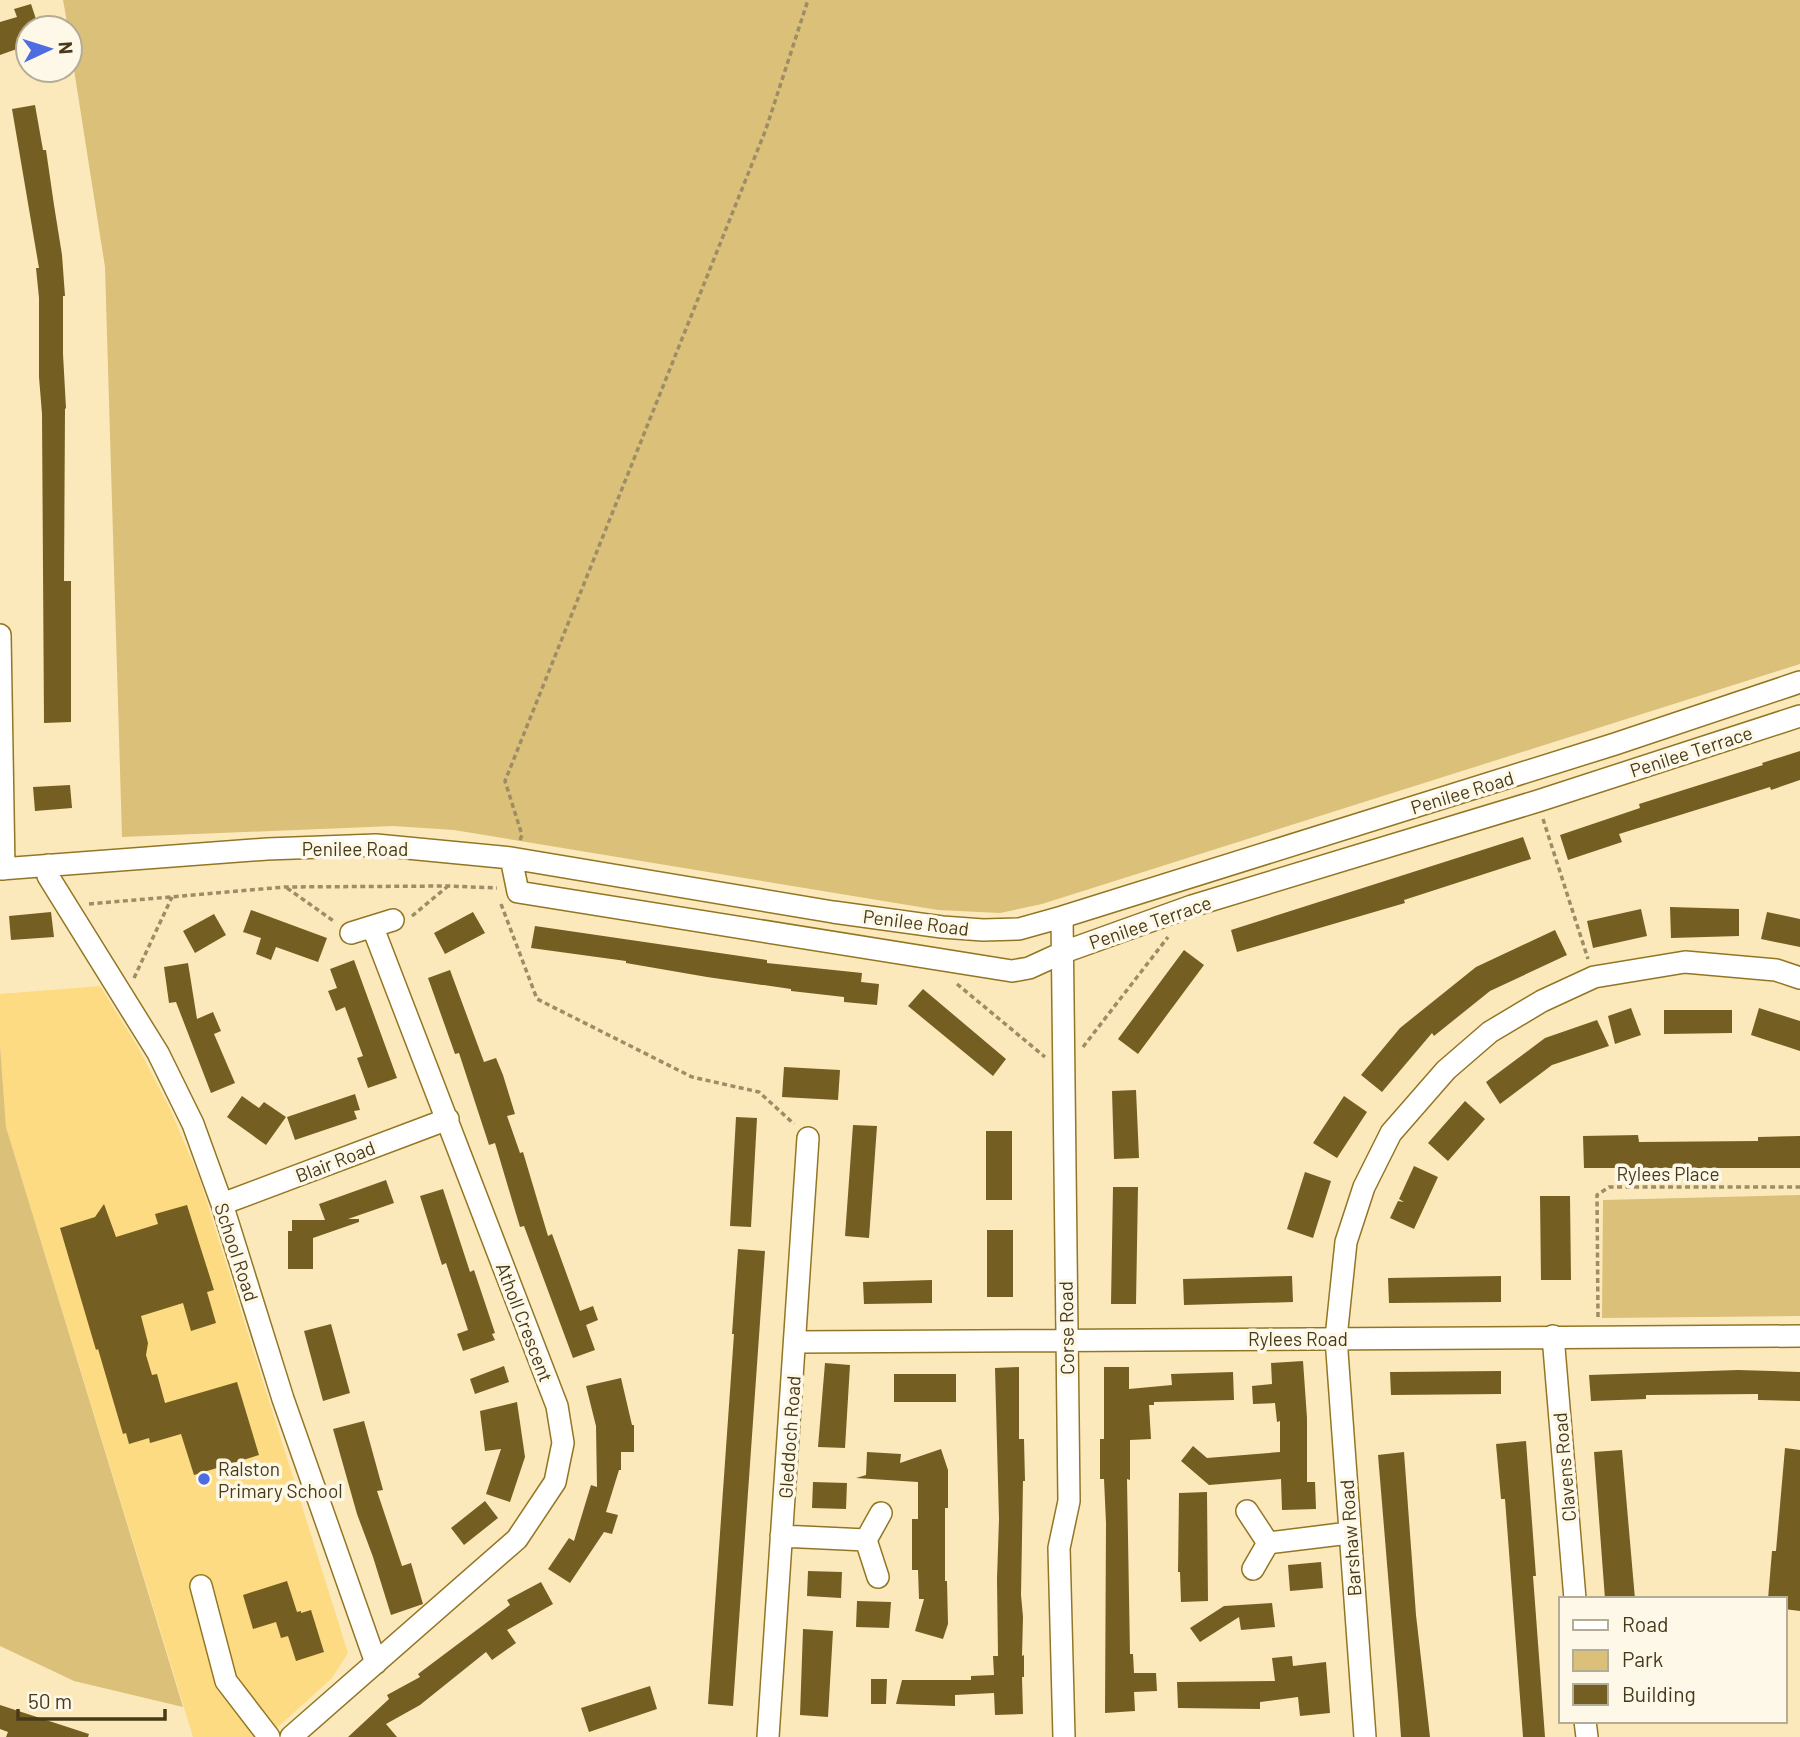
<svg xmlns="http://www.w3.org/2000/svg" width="1800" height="1737" viewBox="0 0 1800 1737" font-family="Barlow,sans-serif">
<rect width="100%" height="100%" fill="#fce9bb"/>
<path fill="#fddb83" d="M100,986L138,1047L170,1109L199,1177L348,1653L332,1678L267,1737H193L6,1127L0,1045V994Z"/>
<path fill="#dbc079" d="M63,0H1800V664L1042,904L1000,913L938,910L454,830L393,826L122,837L105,267L70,44V28H68Z
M0,1045L6,1127L183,1707L74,1681L0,1646Z
M1800,1195V1316L1602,1318L1603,1200Z"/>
<path fill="#745e21" d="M31,4L39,28H28V45L0,55V22L17,17L14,9Z
M35,105L43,150H46L54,205L62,255L65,296H63V354L66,408L65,409L64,581H71V722L44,723L42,414L39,377V298L36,268H39L12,109Z
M1800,751V780L1771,790L1770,787L1619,834L1622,842L1568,860L1560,835L1640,808L1639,804L1763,765L1762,763Z
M70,785L72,808L35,811L33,787Z
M1523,837L1531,859L1404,900L1405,903L1237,952L1231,930Z
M1670,907L1739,909V936L1671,938Z
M1641,909L1647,936L1593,948L1587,921Z
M251,910L327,938L318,962L276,947L271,960L256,954L261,938L243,932Z
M51,912L54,937L11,940L9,916Z
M473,912L485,933L445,954L434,933Z
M1767,912L1800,919V947L1761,939Z
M214,914L226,935L195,953L183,931Z
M535,926L767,960V963L862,973L861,982L879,984L877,1005L844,1002V997L791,991V989L707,977L626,963V961L531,948Z
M1555,930L1567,955L1490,991L1434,1036L1432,1033L1382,1092L1361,1075L1400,1028L1476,967Z
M1184,950L1204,965L1138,1054L1118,1039Z
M354,960L397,1078L368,1088L357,1058L363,1056L345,1007L336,1011L328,991L337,988L330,969Z
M188,963L197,1019L213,1012L221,1031L214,1034L235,1083L211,1093L176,1002L169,1003L164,967Z
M450,970L484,1062L496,1058L503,1075L515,1114L507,1116L520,1153L523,1152L548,1236L552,1234L580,1311L593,1306L598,1320L586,1325L595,1350L573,1358L524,1226L520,1227L495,1143L489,1145L459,1053L455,1054L428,978Z
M923,989L1006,1059L993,1076L908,1006Z
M1631,1008L1641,1035L1615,1044L1608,1016Z
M1759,1008L1800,1021V1051L1751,1035Z
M1664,1010H1732V1033L1664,1034Z
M1597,1020L1609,1046L1552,1065L1500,1104L1486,1082L1545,1038Z
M784,1067L840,1070L838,1100L782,1097Z
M1136,1090L1139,1158L1114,1159L1112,1091Z
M355,1094L360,1110L354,1111L357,1119L295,1140L287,1117Z
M242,1096L259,1108L264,1102L286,1117L266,1145L227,1117Z
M1344,1096L1367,1112L1337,1158L1313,1143Z
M1465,1101L1485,1119L1448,1161L1428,1143Z
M736,1117L757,1118L751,1227L730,1226Z
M853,1125L877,1126L869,1238L845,1236Z
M986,1131H1012V1200H986Z
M1638,1135L1639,1142L1758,1141V1137L1800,1136V1168H1584L1583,1136Z
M1414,1166L1438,1177L1414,1229L1390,1218L1398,1201L1404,1202L1399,1199Z
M1305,1172L1331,1181L1313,1238L1287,1229Z
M386,1180L394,1203L348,1219H359V1222L313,1238V1269H288V1231H292V1220H325L319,1204Z
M1113,1187H1138L1136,1304H1111Z
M443,1189L470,1272L474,1270L495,1333L492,1334L495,1340L463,1351L457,1334L468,1330L446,1263L442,1265L420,1196Z
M1540,1196H1570L1571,1280H1541Z
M104,1204L116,1237L158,1224L155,1214L187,1205L214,1290L207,1292L216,1323L191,1331L183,1303L141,1316L148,1343L146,1355L152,1375L157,1374L165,1403L237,1382L259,1455L194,1475L181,1434L150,1443L149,1438L129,1444L126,1433L123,1434L98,1349L96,1350L60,1228L95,1217Z
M987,1230H1013V1297H987Z
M738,1249L765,1251L733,1706L708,1704L734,1334H732Z
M1292,1276L1293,1302L1184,1305L1183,1279Z
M1501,1276V1302L1389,1303L1388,1278Z
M932,1280V1303L864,1304L863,1282Z
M331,1324L350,1393L323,1401L304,1331Z
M1303,1361L1307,1418V1482H1315L1316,1509L1282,1510L1281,1479L1209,1485L1181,1461L1193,1446L1207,1458L1280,1452V1421L1277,1422L1275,1403L1253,1404L1252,1386L1272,1384L1271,1363Z
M825,1363L850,1365L845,1448L818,1447Z
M504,1366L509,1382L475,1394L470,1379Z
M1019,1367V1439H1024L1025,1481H1023L1021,1595L1023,1617L1022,1656L1024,1655V1677H1022L1023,1714L995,1715L994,1693L955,1695V1706L896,1704L902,1680H971V1676L994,1675L993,1656H998L997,1579L999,1519L995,1368Z
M1104,1367H1129V1389L1172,1385L1171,1374L1233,1372L1234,1400L1154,1402V1405H1149L1151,1439L1130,1440V1480L1127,1479L1130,1654H1133L1134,1673H1156L1157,1691L1134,1692L1135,1711L1105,1713L1106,1523L1104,1479H1100V1439H1104Z
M1738,1370L1800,1372V1401L1758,1400V1394L1646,1395V1399L1591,1401L1589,1375Z
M1501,1371V1394L1391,1395L1390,1372Z
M894,1374H956V1402H894Z
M621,1378L632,1425H634V1452H621V1470H619L606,1512L618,1515L612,1534L604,1532L570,1583L548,1569L569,1538L574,1541L591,1485L597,1487L596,1426L586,1386Z
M517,1402L525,1457L510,1502L486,1494L501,1449L485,1451L480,1411Z
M364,1421L383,1490L377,1491L402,1566L411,1563L423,1604L391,1615L373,1557L357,1514L333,1429Z
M1526,1441L1536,1576H1533L1545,1737H1523L1505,1499H1501L1496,1444Z
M1785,1448L1800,1450V1611L1784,1609V1599H1768L1772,1551H1776Z
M941,1449L948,1470V1508H945V1581H947L948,1624L943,1639L915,1631L924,1599H919L918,1570H912V1519H918V1482L856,1478L866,1475L867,1452L901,1454L900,1463Z
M1622,1450L1635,1599H1605L1594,1452Z
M1404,1452L1416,1615L1430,1737H1401L1398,1696L1378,1455Z
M813,1482L847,1483L846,1509L812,1508Z
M1207,1492L1208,1601L1181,1602L1180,1572H1178L1179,1493Z
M485,1501L498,1518L464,1545L451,1528Z
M1321,1562L1323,1588L1290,1591L1288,1565Z
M808,1571L842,1572L841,1598L807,1596Z
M287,1581L297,1612L301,1611V1613L311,1610L324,1652L296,1661L288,1636L281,1638L276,1622L253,1629L243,1595Z
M541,1582L553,1604L507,1630L516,1643L492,1660L486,1652L420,1705L386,1724L397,1737H348L389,1699L387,1695L420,1677L418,1674L510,1605L507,1600Z
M857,1601L891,1602L889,1628L856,1627Z
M1272,1603L1275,1627L1241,1630L1239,1617L1200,1642L1190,1628L1224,1606Z
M803,1629L833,1631L828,1717L800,1715Z
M1292,1656L1293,1666L1326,1662L1330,1713L1300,1716L1298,1697L1260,1702V1709L1178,1708L1177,1682L1275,1681L1272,1658Z
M871,1679H887L886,1704H871Z
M650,1686L657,1709L589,1732L581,1708Z
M0,1705L89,1734L88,1737H6L8,1732L0,1729Z"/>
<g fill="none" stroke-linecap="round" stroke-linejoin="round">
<g stroke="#937623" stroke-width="24">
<path id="minor" d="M0,635L4,869
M511,858L518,892L1012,971L1029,968L1064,952L1192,906L1538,801L1800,716
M48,865V876L158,1053L193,1124L222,1204L283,1399L376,1663
M0,869L267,849L376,845L511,858L833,912L942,927L983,930L1019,929L1062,917L1615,744L1800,682
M1062,917L1069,1501L1059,1548L1064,1737
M351,933L393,920
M222,1204L448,1119
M1553,1336L1575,1599
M796,1342L1800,1336
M1247,1511L1268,1543L1253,1569
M781,1536L866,1540
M1268,1543L1349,1533
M878,1577L866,1540L881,1513
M201,1586L226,1681L269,1737
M1585,1721L1587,1737
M291,1737L517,1539L555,1482L563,1443L557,1406L373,928
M768,1737L808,1138
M1365,1737L1336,1338L1346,1242L1364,1187L1391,1133L1446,1070L1490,1032L1542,1001L1594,977L1685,962L1776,970L1800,978"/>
</g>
<path stroke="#9d8d66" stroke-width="3.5" stroke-dasharray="5 3.5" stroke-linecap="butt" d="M1543,819L1588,959
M520,840L522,835L505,781L766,129L808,0
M287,888L335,922
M89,904L285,887L448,886L497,888
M501,904L537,999L692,1077L759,1092L794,1124
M412,916L448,886
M134,978L172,897
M957,984L1045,1057
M1083,1047L1168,937
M1598,1317L1597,1195L1609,1187H1800"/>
<use href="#minor" stroke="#fff" stroke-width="21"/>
</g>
<circle fill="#4e6de2" stroke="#fef8e8" stroke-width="2.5" cx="204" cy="1479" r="7"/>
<g text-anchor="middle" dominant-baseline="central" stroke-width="7" stroke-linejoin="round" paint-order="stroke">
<g font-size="19" fill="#473a19" stroke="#fef8e8">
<text transform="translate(1691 751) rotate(-18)">Penilee Terrace</text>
<text transform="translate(1462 792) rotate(-17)">Penilee Road</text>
<text x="355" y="848">Penilee Road</text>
<text transform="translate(916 922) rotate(7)">Penilee Road</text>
<text transform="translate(1150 922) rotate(-19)">Penilee Terrace</text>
<text transform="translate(335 1161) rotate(-21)">Blair Road</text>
<text x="1668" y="1173">Rylees Place</text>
<text transform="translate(237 1252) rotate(72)">School Road</text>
<text transform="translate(525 1322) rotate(69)">Atholl Crescent</text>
<text transform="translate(1066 1328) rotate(-91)">Corse Road</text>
<text x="1298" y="1338">Rylees Road</text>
<text transform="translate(789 1437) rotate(-86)">Gleddoch Road</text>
<text transform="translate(1564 1467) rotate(-95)">Clavens Road</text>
<text transform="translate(1350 1538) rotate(-94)">Barshaw Road</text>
</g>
<g font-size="19" fill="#473a19" stroke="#fef8e8" text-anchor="start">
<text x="218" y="1468">Ralston<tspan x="218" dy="22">Primary School</tspan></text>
</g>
</g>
<rect x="1559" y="1597" width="228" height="126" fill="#fef8e8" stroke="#b5ac95" stroke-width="2"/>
<rect x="1573" y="1620" width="35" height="10" fill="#ffffff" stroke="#b5ac95" stroke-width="2"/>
<text x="1622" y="1632" font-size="21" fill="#473a19">Road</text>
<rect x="1573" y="1650" width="35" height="21" fill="#dbc079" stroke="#b5ac95" stroke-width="2"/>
<text x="1622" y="1667" font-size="21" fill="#473a19">Park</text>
<rect x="1573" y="1684" width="35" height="21" fill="#745e21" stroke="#b5ac95" stroke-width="2"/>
<text x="1622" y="1702" font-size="21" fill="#473a19">Building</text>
<g transform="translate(49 49) rotate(86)"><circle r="33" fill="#fef8e8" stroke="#b5ac95" stroke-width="2"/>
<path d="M0-5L12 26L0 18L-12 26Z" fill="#4e6de2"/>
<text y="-10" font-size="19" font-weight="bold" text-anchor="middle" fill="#473a19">N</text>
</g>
<path d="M18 1709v10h147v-10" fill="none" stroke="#473a19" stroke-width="3.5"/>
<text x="28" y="1709" font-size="21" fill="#473a19" stroke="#fef8e8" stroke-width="5" paint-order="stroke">50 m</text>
</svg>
